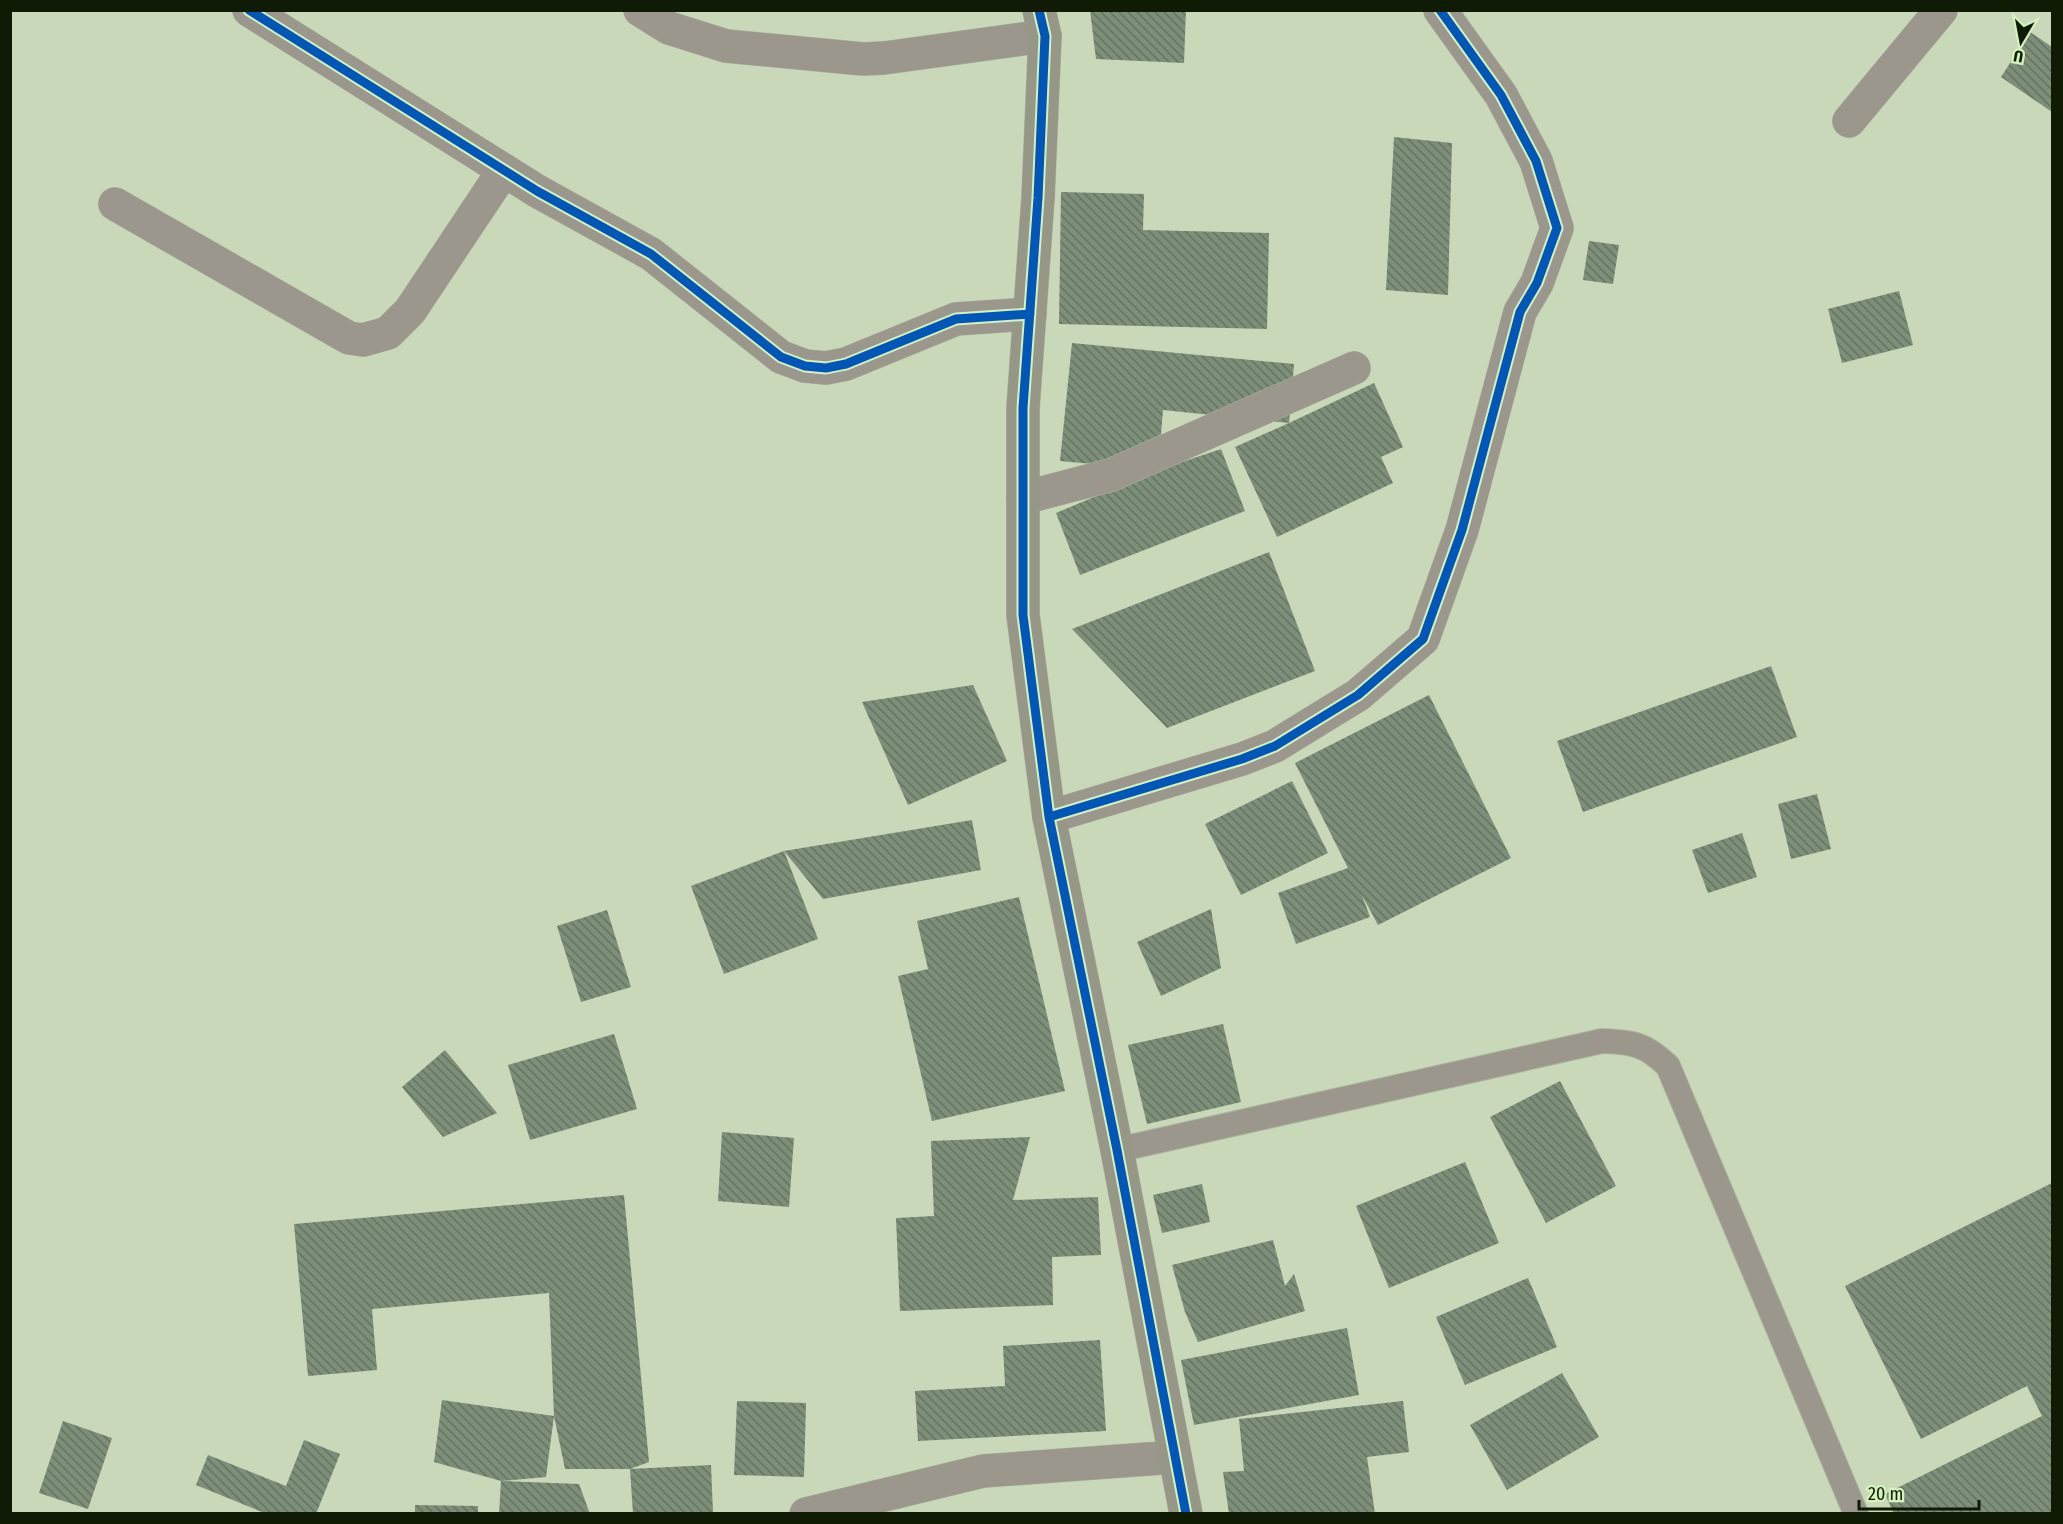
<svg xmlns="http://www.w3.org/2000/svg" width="2063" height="1524" viewBox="0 0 2063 1524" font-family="'Fira Sans Condensed',sans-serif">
<defs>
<pattern id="building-back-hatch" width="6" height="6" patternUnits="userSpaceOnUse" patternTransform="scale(1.5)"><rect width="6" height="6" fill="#7d8e79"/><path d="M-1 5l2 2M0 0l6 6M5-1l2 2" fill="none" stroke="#657361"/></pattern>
</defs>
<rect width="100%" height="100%" fill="#c8d8b9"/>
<path fill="url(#building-back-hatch)" d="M1090,10H1186L1184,63L1096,59Z
M2030,32L2052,47V112L2001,77Z
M1394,137L1452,143L1448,295L1386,290Z
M1061,192L1144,194L1143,230L1269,233L1267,329L1059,324Z
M1589,241L1619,245L1613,284L1583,280Z
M1899,291L1913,345L1842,363L1828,309Z
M1072,343L1294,364L1289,423L1374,383L1403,447L1381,457L1393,483L1277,537L1235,447L1289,423L1163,410L1158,470L1060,461Z
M1221,449L1245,511L1080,575L1056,513L1158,470Z
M1269,552L1315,671L1167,728L1072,629Z
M1771,666L1797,737L1583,812L1557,741Z
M973,685L1007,761L908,805L862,702Z
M1429,695L1511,858L1378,925L1362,895L1370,917L1296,944L1278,893L1348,868L1295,763Z
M1292,781L1328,853L1241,895L1205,824Z
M1817,794L1831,849L1791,859L1778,804Z
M972,820L981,870L823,899L784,851Z
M1742,833L1757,877L1708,893L1692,850Z
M784,851L818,939L724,974L691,886Z
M1019,897L1065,1091L932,1121L898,976L928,969L917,921Z
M1211,909L1221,968L1161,996L1137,942Z
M607,910L631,987L581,1002L557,926Z
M1223,1024L1241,1102L1147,1124L1128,1045Z
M614,1034L637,1109L530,1140L508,1065Z
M445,1050L497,1113L443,1137L402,1087Z
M1560,1081L1616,1186L1546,1223L1490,1117Z
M722,1132L794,1138L789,1207L718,1201Z
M1030,1137L1013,1200L1098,1197L1101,1255L1052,1257L1053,1305L900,1311L896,1218L934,1216L931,1141Z
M1465,1162L1499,1243L1389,1288L1356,1206Z
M2052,1183V1514H1894L1885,1494L2042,1416L2027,1386L1921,1439L1845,1286Z
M1202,1184L1210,1222L1162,1233L1153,1195Z
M624,1195L649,1462L630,1469H565L554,1416L549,1293L372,1309L377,1370L308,1376L294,1224Z
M1273,1240L1285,1286L1294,1274L1305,1311L1198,1342L1185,1312L1172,1265Z
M1528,1278L1557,1347L1465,1385L1436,1317Z
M1347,1328L1359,1395L1194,1425L1181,1360Z
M1100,1340L1106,1431L918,1441L915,1391L1005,1386L1003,1346Z
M1562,1373L1599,1437L1507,1490L1470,1425Z
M442,1400L554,1416L546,1477L501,1481L579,1484L590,1514H499L501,1481L434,1462Z
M737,1401L806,1403L804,1477L734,1475Z
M1403,1401L1409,1452L1367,1457L1375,1514H1229L1223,1472L1244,1471L1239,1419Z
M63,1421L112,1438L88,1509L39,1493Z
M304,1440L340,1454L316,1514H267L196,1485L208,1455L286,1486Z
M711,1465L713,1512L633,1514L630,1469Z
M415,1505L478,1506V1514H415Z"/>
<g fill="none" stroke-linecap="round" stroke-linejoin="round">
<g stroke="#abb79f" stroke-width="26">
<path id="lane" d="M1117,1150L1602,1041C1633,1042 1645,1044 1668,1066L1856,1514"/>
</g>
<g stroke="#abb79f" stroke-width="34">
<path id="street" d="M249,10L537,191L651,254L781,357L805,366L826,368L846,364L956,319L1030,314
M640,10L669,28L726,46L863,59L884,58L1045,36
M1849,121L1941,10
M115,204L349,338L363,340L388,333L410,311L504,170
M1023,498L1111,475L1354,368
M1049,817L1242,759L1275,746L1358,695L1423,639L1462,530L1520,312L1537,283L1557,228L1536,161L1501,95L1440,10
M806,1514L983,1471L1175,1457"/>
</g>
<g stroke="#abb79f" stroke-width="34">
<path id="secondary" d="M1039,10L1045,36L1038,198L1023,408V615L1049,817L1117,1150L1186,1514"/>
</g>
<use href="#lane" stroke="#9b978c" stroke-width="24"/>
<use href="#street" stroke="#9b978c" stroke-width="33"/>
<use href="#secondary" stroke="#979787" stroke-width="33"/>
<g stroke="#d4f2b9" stroke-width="13">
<path id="cycleway" d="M249,10L537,191L651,254L781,357L805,366L826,368L846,364L956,319L1030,314
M1039,10L1045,36L1038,198L1023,408V615L1049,817L1117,1150L1186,1514
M1049,817L1242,759L1275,746L1358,695L1423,639L1462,530L1520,312L1537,283L1557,228L1536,161L1501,95L1440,10"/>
</g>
<use href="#cycleway" stroke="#0057b8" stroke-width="9"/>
</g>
<rect width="2063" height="1524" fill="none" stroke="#101b06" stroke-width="24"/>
<g transform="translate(2021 42) rotate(190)" stroke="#d4f2b9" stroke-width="4.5" paint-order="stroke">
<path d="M0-4.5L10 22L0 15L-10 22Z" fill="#101b06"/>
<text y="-9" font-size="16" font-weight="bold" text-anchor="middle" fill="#101b06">U</text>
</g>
<path d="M1859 1500v9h120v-9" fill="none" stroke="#101b06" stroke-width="3"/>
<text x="1868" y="1500" font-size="18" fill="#101b06" stroke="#d4f2b9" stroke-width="4.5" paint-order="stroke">20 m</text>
</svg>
